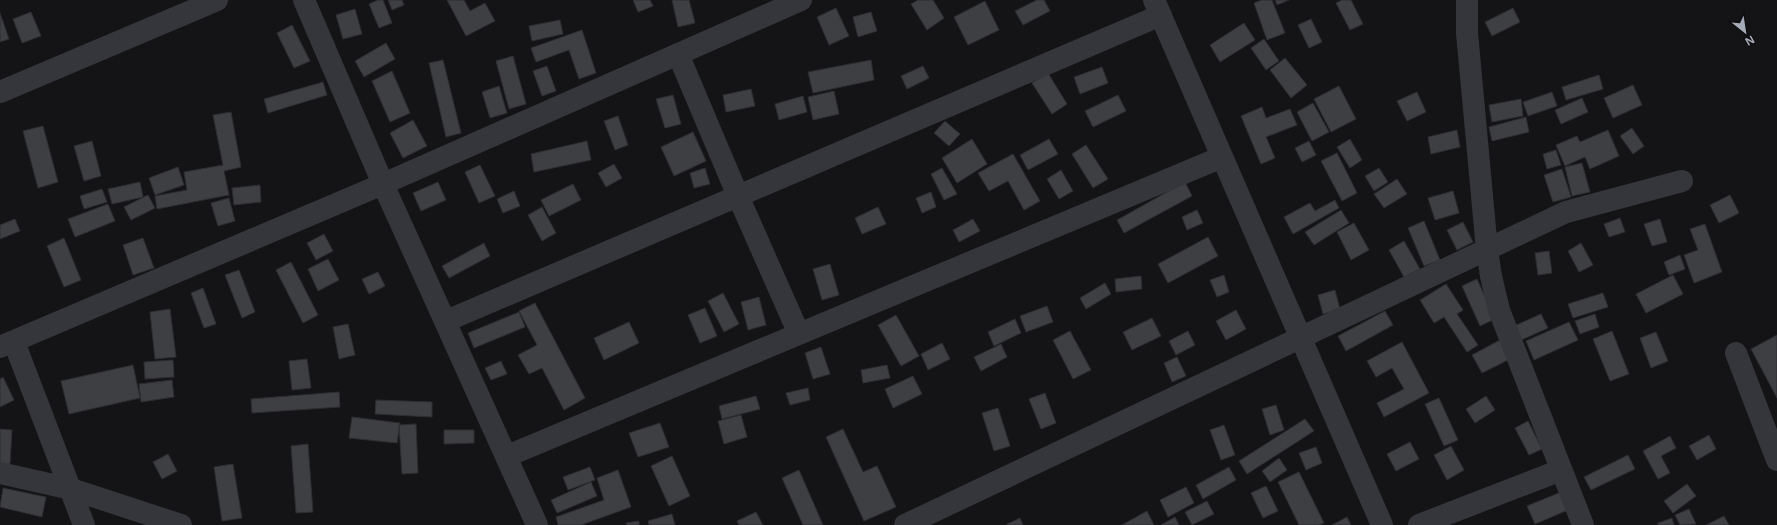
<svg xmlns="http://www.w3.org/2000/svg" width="1777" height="525" viewBox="0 0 1777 525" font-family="'Noto Sans',sans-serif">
<rect width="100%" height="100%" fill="#141416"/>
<path fill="#3e3f43" stroke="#2e2e32" d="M378,0H383L392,23L379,28L369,4Z
M388,0H402L404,5L392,10Z
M447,0H464L470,11L485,3L495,21L466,36Z
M633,0H650L653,6L638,12Z
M672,0H689L695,23L678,27Z
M918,0H933L944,18L927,30L911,4Z
M1037,0H1044L1050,11L1023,25L1015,11Z
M1262,0H1272L1285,33L1267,40L1254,3Z
M1275,0H1289L1277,5Z
M1342,0H1351L1363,24L1350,30L1336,3Z
M985,1L999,30L968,45L954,17Z
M836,8L849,36L829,45L817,17Z
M1513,8L1520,22L1492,36L1485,22Z
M355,9L362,34L343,39L336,15Z
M31,12L41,36L22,43L13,19Z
M871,12L877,31L858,37L853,17Z
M0,13L9,39L0,42Z
M1311,19L1322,42L1309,48L1298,25Z
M560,20L563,34L532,41L529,26Z
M1244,23L1255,40L1220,62L1210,45Z
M292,25L310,61L294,68L277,33Z
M582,30L596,73L579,79L569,50L536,62L531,48Z
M1264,39L1279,61L1266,70L1251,48Z
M386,43L395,59L364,77L355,61Z
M513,56L526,104L509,109L496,61Z
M1285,58L1307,85L1291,98L1270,70Z
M443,60L461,133L446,137L429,63Z
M871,60L874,80L813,93L808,72Z
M547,66L556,91L542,96L533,71Z
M923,66L929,78L907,89L901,76Z
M1102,67L1108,83L1080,94L1074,77Z
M392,71L410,113L390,122L372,81Z
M1048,73L1067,104L1052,114L1032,83Z
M1599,75L1603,89L1566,100L1562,87Z
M323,82L327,95L268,113L264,99Z
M1633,85L1642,105L1613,118L1604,98Z
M499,86L507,113L490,118L482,92Z
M1339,86L1356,119L1331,132L1314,99Z
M751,89L755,106L726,112L723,95Z
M834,91L839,114L813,120L808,97Z
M1417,92L1426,112L1407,121L1397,101Z
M1552,92L1557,106L1528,116L1523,102Z
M673,95L681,124L665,128L656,99Z
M1118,95L1126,111L1093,127L1085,111Z
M803,96L807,112L779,120L775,104Z
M1582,98L1588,112L1561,124L1555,110Z
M1521,99L1523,116L1492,122L1489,105Z
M1313,103L1329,132L1312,141L1297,112Z
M1262,107L1266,118L1290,109L1297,125L1266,137L1275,158L1261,164L1241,116Z
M231,112L241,167L224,171L229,195L157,209L155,196L187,190L184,172L223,165L213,115Z
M618,116L628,145L615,150L604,121Z
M1526,117L1529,132L1492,141L1489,127Z
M413,120L427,146L403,158L390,133Z
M945,121L960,134L949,146L934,133Z
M43,126L58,182L38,188L23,131Z
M1632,128L1644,146L1633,154L1620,136Z
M1457,130L1460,147L1431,154L1428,137Z
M1608,130L1619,156L1590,169L1585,157L1565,166L1556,145L1577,136L1580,142Z
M693,132L706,161L674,176L661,147Z
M972,139L987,164L957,183L942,158Z
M1049,139L1058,154L1028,170L1020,155Z
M1350,139L1362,160L1350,168L1337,147Z
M92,141L101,176L84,181L74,146Z
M587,141L591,160L534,172L531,154Z
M1309,141L1316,155L1302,162L1295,148Z
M1086,145L1108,179L1093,188L1072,154Z
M1556,150L1561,165L1547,169L1543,154Z
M1337,153L1357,193L1342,201L1321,161Z
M1013,154L1040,201L1024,210L1008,181L989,191L978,173Z
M1582,163L1590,192L1572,196L1565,167Z
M614,164L622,178L606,187L598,173Z
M480,165L495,196L479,203L465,172Z
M178,167L184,185L155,195L149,178Z
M705,168L710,184L694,188L690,173Z
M942,168L957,194L944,200L931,174Z
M1379,168L1388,182L1374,191L1365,176Z
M1562,169L1571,197L1553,202L1544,175Z
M1061,170L1073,191L1059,199L1047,179Z
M1397,179L1407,194L1384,208L1374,194Z
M140,182L143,197L112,204L108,189Z
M438,182L446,200L421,211L413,193Z
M1185,182L1192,196L1124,233L1117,220Z
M573,184L581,200L549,216L541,200Z
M260,185L261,202L234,205L232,188Z
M102,189L107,202L84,209L80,196Z
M514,191L520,206L503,213L497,199Z
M1453,191L1459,213L1435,220L1428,198Z
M931,192L936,207L922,213L916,198Z
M148,195L155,208L131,220L124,207Z
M1730,195L1739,213L1719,223L1710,205Z
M229,198L235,221L218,226L211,203Z
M1335,200L1339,208L1293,234L1284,217L1310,203L1315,211Z
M108,204L115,221L75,237L68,219Z
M542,207L556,233L542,241L528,215Z
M878,207L886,224L862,234L855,218Z
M1197,210L1203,223L1187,230L1182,217Z
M1341,210L1349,223L1314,245L1305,232Z
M1620,218L1625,232L1609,237L1604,224Z
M15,219L20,231L0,239V225Z
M973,219L980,231L959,242L953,230Z
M1660,219L1667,242L1652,246L1644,224Z
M1424,221L1440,260L1424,266L1408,228Z
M1463,222L1473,242L1457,250L1447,230Z
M1354,223L1369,250L1351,260L1337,232Z
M1705,224L1722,272L1694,283L1684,255L1698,250L1690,229Z
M324,234L333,251L316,260L307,243Z
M1208,237L1218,256L1168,283L1158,264Z
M64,238L81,280L64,287L47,246Z
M143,238L154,268L133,275L123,245Z
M1404,241L1420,269L1404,277L1389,250Z
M484,243L490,256L449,278L442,266Z
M1581,243L1593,265L1579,272L1568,251Z
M1549,251L1552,273L1538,275L1535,253Z
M1680,255L1685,269L1669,275L1664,262Z
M328,259L339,280L318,291L308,269Z
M291,262L318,315L303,323L276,270Z
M830,264L839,295L822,300L813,269Z
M239,270L255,312L242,318L225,275Z
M378,272L385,286L369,294L362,279Z
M1224,275L1229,292L1217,297L1210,280Z
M1673,275L1683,294L1646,313L1636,294Z
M1141,276L1142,289L1116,292L1115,279Z
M1477,279L1495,319L1480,326L1462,286Z
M1105,283L1111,294L1086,309L1080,298Z
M1446,284L1463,310L1457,314L1478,345L1467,352L1444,317L1434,323L1420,300Z
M203,288L216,324L204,328L191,293Z
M1335,290L1340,309L1323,314L1318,295Z
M723,293L739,324L724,332L708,301Z
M1603,293L1608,307L1573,318L1568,304Z
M759,297L766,325L748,330L741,302Z
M535,303L585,398L564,410L542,368L529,374L518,355L537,345L519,311Z
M1047,306L1053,322L1026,332L1020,316Z
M705,308L717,336L700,343L688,315Z
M170,309L176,357L155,359L150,312Z
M1236,310L1246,329L1226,340L1216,321Z
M1385,311L1393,325L1346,351L1338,336Z
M519,312L525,327L474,348L468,333Z
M1541,314L1548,328L1519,341L1512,327Z
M1595,314L1599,327L1580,334L1575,321Z
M896,315L919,356L901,366L878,325Z
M1152,318L1161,336L1132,350L1123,332Z
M1015,319L1021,333L994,346L988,332Z
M629,322L639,343L604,360L594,338Z
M1569,322L1578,340L1534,360L1526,341Z
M348,324L355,355L339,359L333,327Z
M1070,331L1091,370L1073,379L1053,340Z
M1188,331L1195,345L1176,355L1169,341Z
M1612,331L1629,374L1610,381L1593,339Z
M1656,332L1668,361L1651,368L1640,338Z
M1777,335V398L1751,349Z
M1500,340L1510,359L1482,373L1472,355Z
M1402,342L1429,393L1384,417L1377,403L1404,389L1392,368L1376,377L1367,361Z
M942,343L950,359L928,370L921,354Z
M1001,344L1007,357L981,371L974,357Z
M821,347L830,374L813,379L805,353Z
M1177,357L1186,376L1172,382L1164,363Z
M307,359L311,388L292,390L289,361Z
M173,360L174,377L145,379L144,362Z
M501,361L507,374L491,380L485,368Z
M133,365L140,398L69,414L61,381Z
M887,365L890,378L863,383L861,370Z
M913,376L922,394L893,408L885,389Z
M3,377L14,400L0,407V379Z
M172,380L174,397L141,402L139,384Z
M808,388L810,400L790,405L786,393Z
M339,392L340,407L252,413L251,399Z
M1045,393L1056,423L1041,429L1029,399Z
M756,396L760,409L722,419L719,406Z
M1486,396L1495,410L1475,423L1466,409Z
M1439,398L1458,440L1444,446L1425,404Z
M376,400L432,402V417L375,414Z
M1276,405L1284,430L1270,435L1262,409Z
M998,408L1010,446L994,451L982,413Z
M741,415L747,437L724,444L718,421Z
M352,417L400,423L397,443L349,438Z
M1305,419L1314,431L1247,474L1239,461Z
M1528,421L1542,449L1529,455L1515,428Z
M660,423L669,447L638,457L629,433Z
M416,424L418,473L402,474L399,425Z
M1224,425L1235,455L1221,460L1210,430Z
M0,429L12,430L10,464H0Z
M843,429L863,472L877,466L896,507L864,521L826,437Z
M444,430H474V443L444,444Z
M1709,435L1716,449L1697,460L1689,446Z
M1670,436L1676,448L1661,456L1670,473L1658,479L1643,451Z
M1410,442L1419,459L1396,471L1387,454Z
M308,444L313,512L296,513L291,446Z
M1451,446L1464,470L1447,480L1434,455Z
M1316,447L1322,463L1306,470L1299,453Z
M168,454L177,471L162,479L153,462Z
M1628,455L1635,469L1591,490L1584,477Z
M672,456L690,496L669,506L651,466Z
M1279,458L1287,470L1270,482L1262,471Z
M233,464L242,518L222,521L214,467Z
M590,467L595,480L568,490L563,477Z
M1229,467L1236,480L1203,499L1196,485Z
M618,470L631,507L581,525H558L556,517L604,500L597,478Z
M799,470L823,525H803L782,478Z
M1299,472L1324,523L1319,525H1299L1278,482Z
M591,482L597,496L557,513L551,500Z
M1687,484L1696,496L1673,513L1664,501Z
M1266,486L1278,511L1263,518L1251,493Z
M1186,487L1194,503L1168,517L1160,500Z
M3,488L46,497L42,517L0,507Z
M1561,492L1568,510L1535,524L1527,506Z
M1207,501L1214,514L1192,525L1185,512Z
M1689,509L1696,524L1680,525L1675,515Z
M1147,511L1154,525H1122Z
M756,512L763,525H739L737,521Z
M672,514L675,525H649L648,521Z
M1724,516L1729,525H1706Z
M1175,517L1179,525H1161Z
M1347,517L1351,525H1332Z
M1020,518L1023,525H1007V524Z
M1672,518L1674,525H1658V523Z
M639,521V525H627L626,523Z"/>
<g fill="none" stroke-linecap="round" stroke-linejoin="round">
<path stroke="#34363b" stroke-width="22" d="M304,0L383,184L537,525
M1154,0L1382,525
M1467,0V33L1487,250L1491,276L1499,310L1583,525
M678,54L738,196L799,334
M0,92L217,0
M446,321L1161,15
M14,342L84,525
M0,347L383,184L801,0
M1736,353L1777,460
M507,456L1222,157
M0,473L71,489L181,525
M905,525L1566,212L1682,181
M1419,525L1561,470"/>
</g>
<g transform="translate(1745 32) rotate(150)" stroke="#0f0f11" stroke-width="3" paint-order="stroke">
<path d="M0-3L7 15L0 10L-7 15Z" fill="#a5abb7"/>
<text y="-6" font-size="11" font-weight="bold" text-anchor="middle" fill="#a5abb7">N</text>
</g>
</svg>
